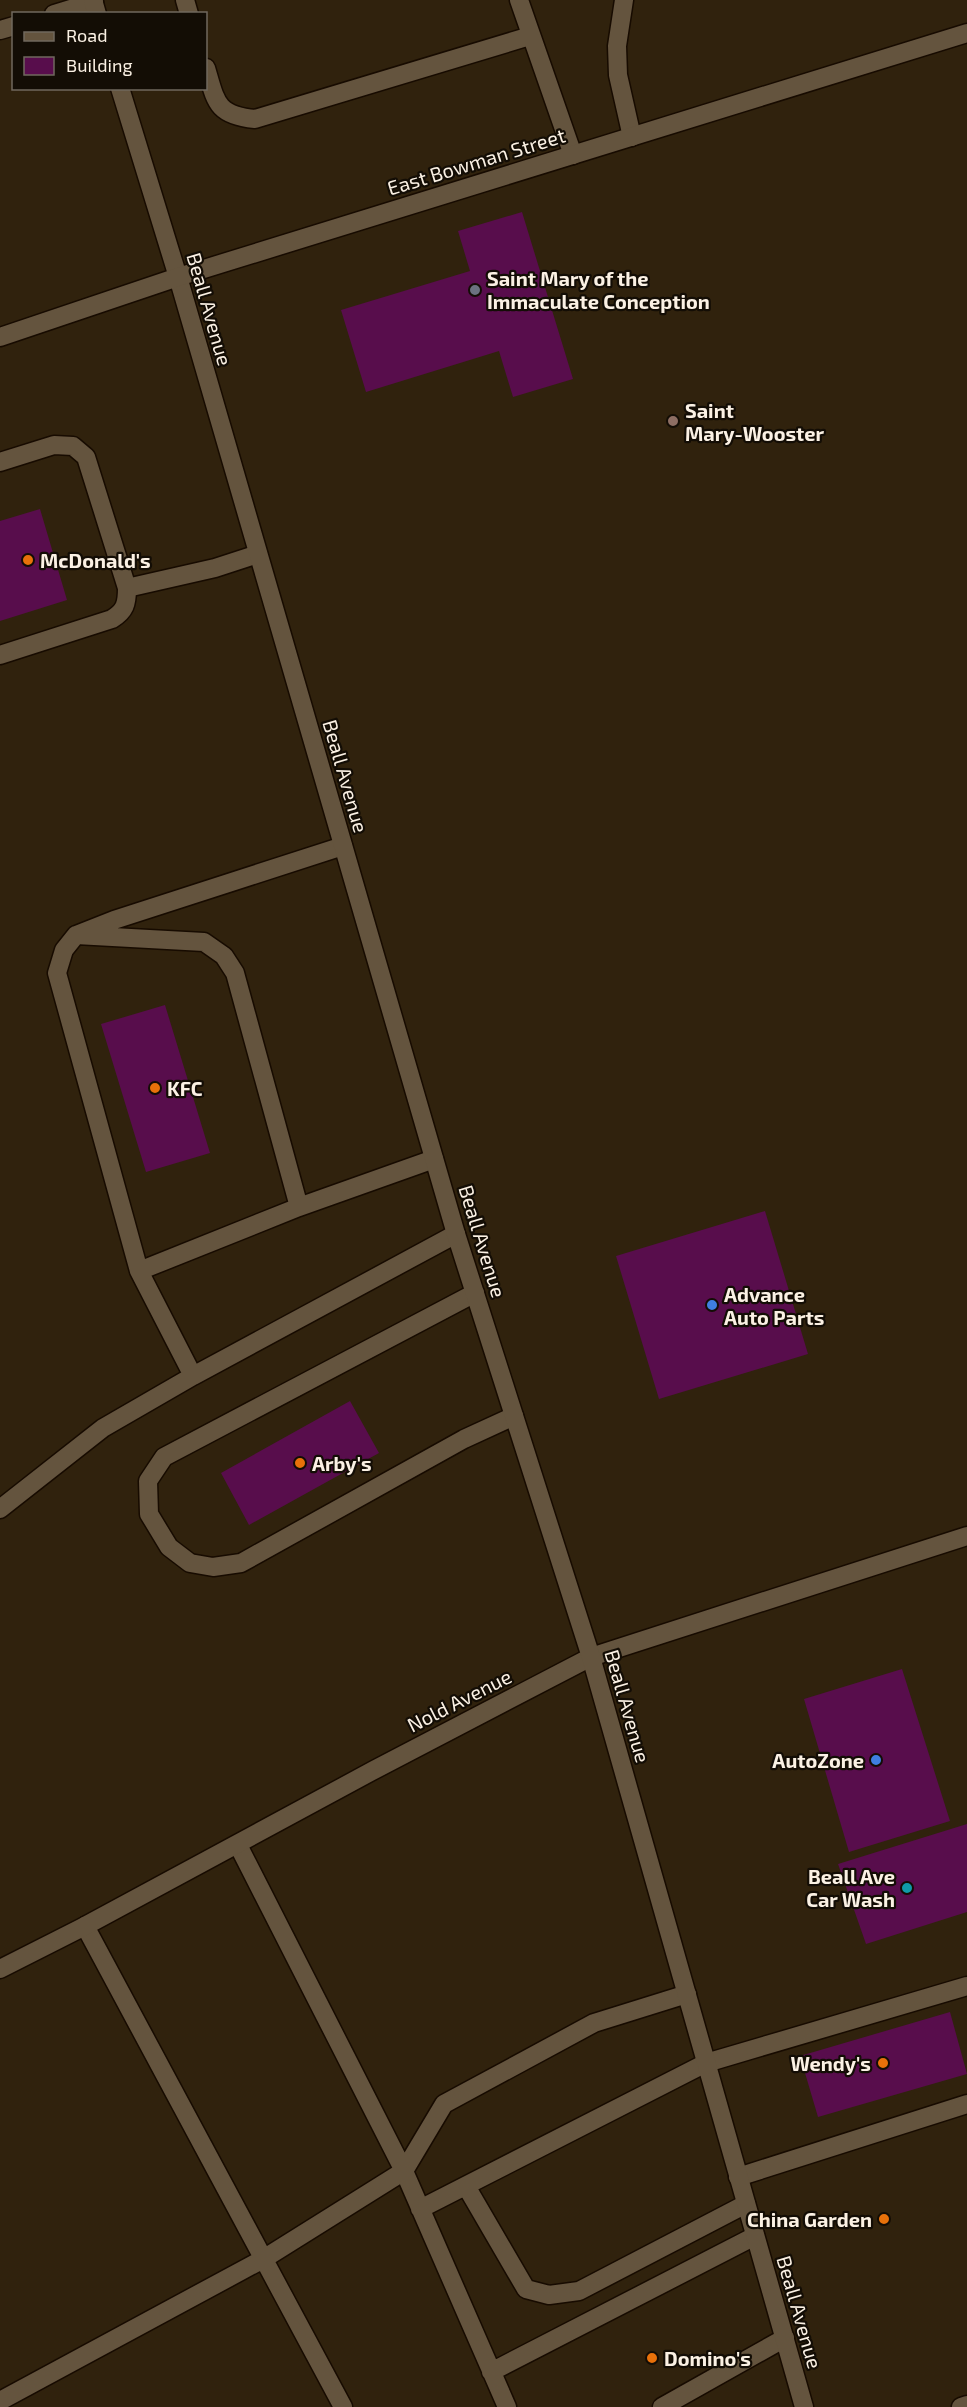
<svg xmlns="http://www.w3.org/2000/svg" width="967" height="2407" viewBox="0 0 967 2407" font-family="'Exo 2',sans-serif">
<rect width="100%" height="100%" fill="#30220d"/>
<path fill="#580d4c" d="M522,212L573,379L513,397L499,351L366,392L341,310L470,271L458,231Z
M40,509L67,600L0,621V521Z
M165,1005L210,1153L146,1172L101,1024Z
M765,1211L808,1354L659,1399L616,1256Z
M350,1401L379,1453L249,1525L221,1473Z
M902,1669L950,1821L849,1852L804,1699Z
M967,1824V1912L866,1944L838,1864Z
M950,2012L967,2074L818,2117L800,2056Z"/>
<g fill="none" stroke-linecap="round" stroke-linejoin="round">
<g stroke="#170b00" stroke-width="21">
<path id="service" d="M185,0L189,14
M519,0L573,155
M624,0L617,46L618,75L632,137
M54,14L94,2
M0,30L14,26
M206,68C216,102 216,115 255,119L530,36
M0,462L54,445L73,446L86,457L127,588C127,604 125,611 112,619L0,655
M127,588L215,568L258,554
M76,935L204,942L224,956L235,973L299,1207L139,1271L57,973L64,950L76,935L114,920L343,846
M299,1207L434,1159
M139,1271L193,1376
M475,1293L164,1457L148,1481L149,1514L169,1547L190,1563L213,1567L241,1563L464,1439L514,1416
M0,1509L103,1428L193,1376L456,1234
M85,1926L343,2407
M738,2177L967,2104
M466,2186L526,2289L549,2295L579,2291L746,2204
M420,2209L706,2063L967,1986
M491,2372L755,2236
M0,2401L265,2258L404,2171L238,1845
M507,2407L404,2171L444,2104L594,2023L687,1994
M662,2407L785,2338"/>
</g>
<g stroke="#170b00" stroke-width="21">
<path id="minor" d="M0,1969L85,1926L374,1770L591,1657L967,1536
M961,2407L967,2405"/>
</g>
<g stroke="#170b00" stroke-width="21">
<path id="tertiary" d="M93,0L97,14
M120,88L178,277L456,1234L591,1657L804,2407"/>
</g>
<g stroke="#170b00" stroke-width="21">
<path id="secondary" d="M0,337L178,277L967,33"/>
</g>
<use href="#service" stroke="#64543e" stroke-width="18"/>
<use href="#minor" stroke="#64543e" stroke-width="18"/>
<use href="#tertiary" stroke="#64543e" stroke-width="18"/>
<use href="#secondary" stroke="#64543e" stroke-width="18"/>
</g>
<circle fill="#6b7280" stroke="#130d05" stroke-width="2" cx="475" cy="290" r="6"/>
<circle fill="#8d6e63" stroke="#130d05" stroke-width="2" cx="673" cy="421" r="6"/>
<g fill="#e8710a" stroke="#130d05" stroke-width="2">
<circle cx="28" cy="560" r="6"/>
<circle cx="155" cy="1088" r="6"/>
<circle cx="300" cy="1463" r="6"/>
<circle cx="883" cy="2063" r="6"/>
<circle cx="884" cy="2219" r="6"/>
<circle cx="652" cy="2358" r="6"/>
</g>
<g fill="#3f7fe0" stroke="#130d05" stroke-width="2">
<circle cx="712" cy="1305" r="6"/>
<circle cx="876" cy="1760" r="6"/>
</g>
<circle fill="#0f9aa8" stroke="#130d05" stroke-width="2" cx="907" cy="1888" r="6"/>
<g text-anchor="middle" dominant-baseline="central" stroke-width="4.5" stroke-linejoin="round" paint-order="stroke">
<g font-size="20" fill="#fbf1e4" stroke="#130d05">
<text transform="translate(476 161) rotate(-17)">East Bowman Street</text>
<text transform="translate(210 309) rotate(74)">Beall Avenue</text>
<text transform="translate(346 776) rotate(74)">Beall Avenue</text>
<text transform="translate(483 1241) rotate(73)">Beall Avenue</text>
<text transform="translate(459 1700) rotate(-27)">Nold Avenue</text>
<text transform="translate(628 1706) rotate(74)">Beall Avenue</text>
<text transform="translate(800 2312) rotate(74)">Beall Avenue</text>
</g>
<g font-size="20" font-weight="bold" fill="#fbf1e4" stroke="#130d05" text-anchor="start">
<text x="487" y="278">Saint Mary of the<tspan x="487" dy="23">Immaculate Conception</tspan></text>
<text x="685" y="410">Saint<tspan x="685" dy="23">Mary-Wooster</tspan></text>
<text x="40" y="560">McDonald's</text>
<text x="167" y="1088">KFC</text>
<text x="724" y="1294">Advance<tspan x="724" dy="23">Auto Parts</tspan></text>
<text x="312" y="1463">Arby's</text>
<text x="864" y="1760" text-anchor="end">AutoZone</text>
<text x="895" y="1876" text-anchor="end">Beall Ave<tspan x="895" dy="23">Car Wash</tspan></text>
<text x="871" y="2063" text-anchor="end">Wendy's</text>
<text x="872" y="2219" text-anchor="end">China Garden</text>
<text x="664" y="2358">Domino's</text>
</g>
</g>
<rect x="12" y="12" width="195" height="78" fill="#130d05" stroke="#70685e" stroke-width="1.5"/>
<rect x="24" y="32" width="30" height="9" fill="#64543e" stroke="#70685e" stroke-width="1.5"/>
<text x="66" y="42" font-size="18" fill="#fbf1e4">Road</text>
<rect x="24" y="57" width="30" height="18" fill="#580d4c" stroke="#70685e" stroke-width="1.5"/>
<text x="66" y="72" font-size="18" fill="#fbf1e4">Building</text>
</svg>
